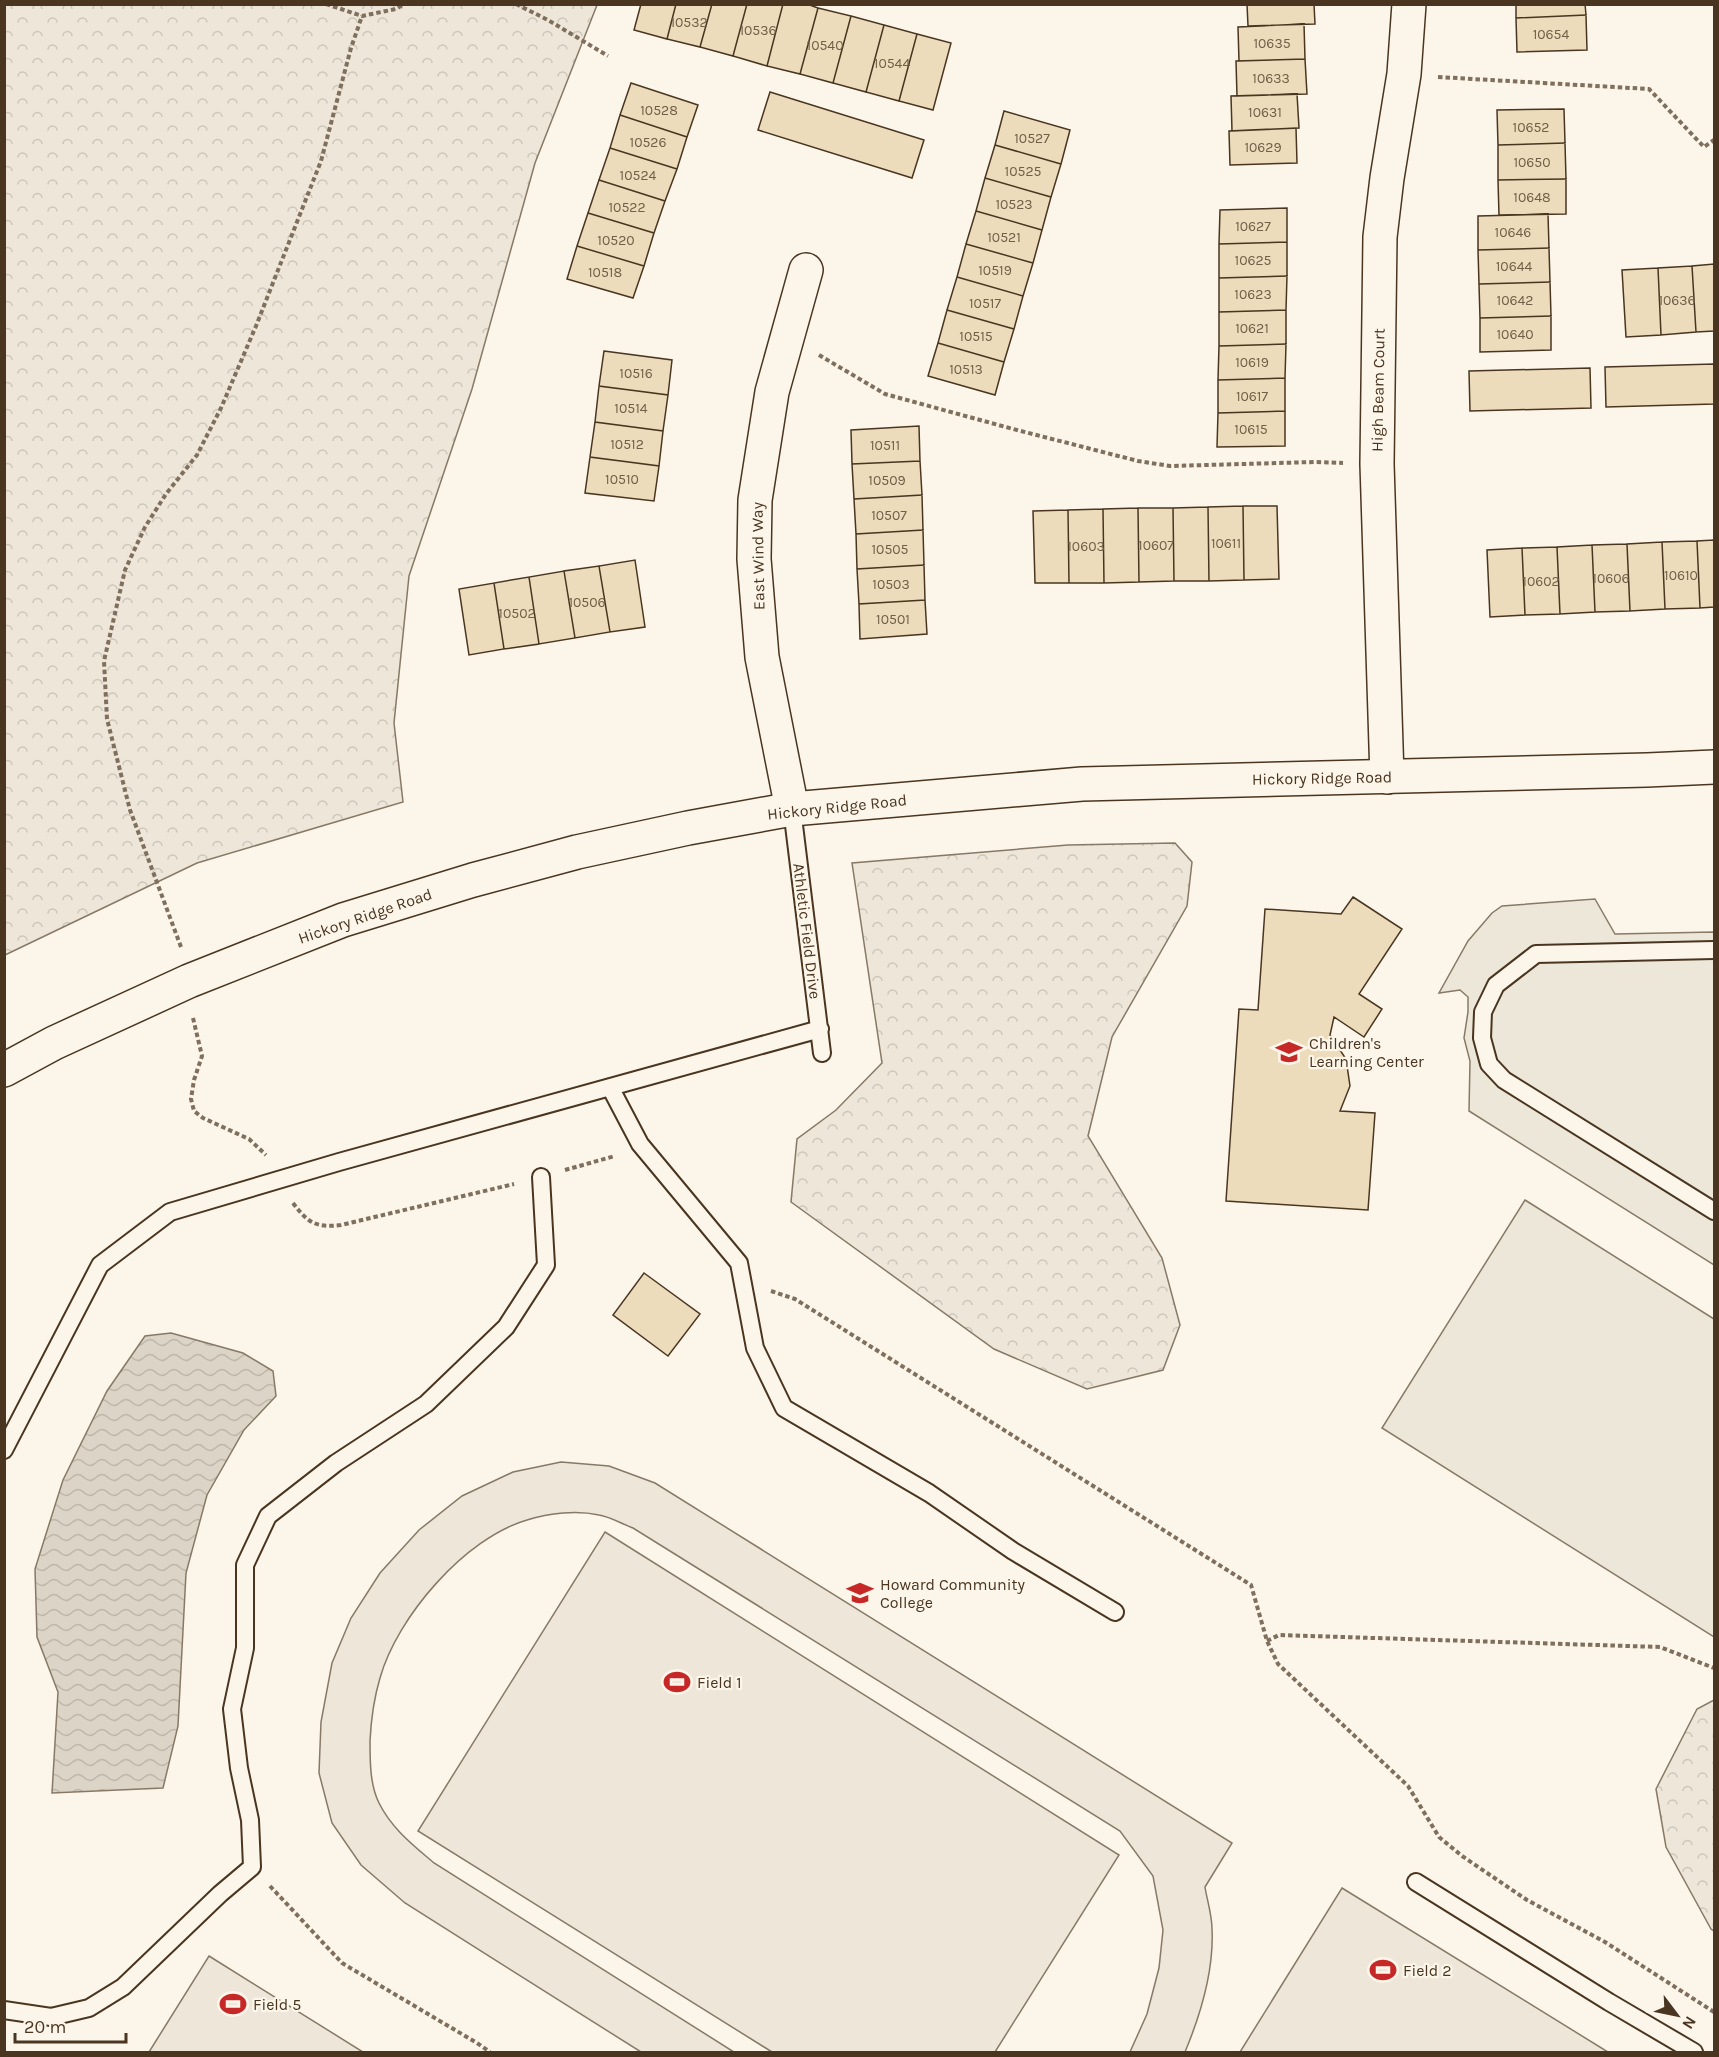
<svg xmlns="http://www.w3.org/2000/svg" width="1719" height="2057" viewBox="0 0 1719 2057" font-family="Karla,sans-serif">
<defs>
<pattern id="forest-crowns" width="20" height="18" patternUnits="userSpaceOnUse" patternTransform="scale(1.5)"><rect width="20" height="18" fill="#ede6d9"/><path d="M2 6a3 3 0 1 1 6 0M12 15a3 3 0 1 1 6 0" fill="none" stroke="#cdc6ba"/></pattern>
<pattern id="water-waves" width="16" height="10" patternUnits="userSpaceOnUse" patternTransform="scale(1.5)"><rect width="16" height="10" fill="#dcd4c6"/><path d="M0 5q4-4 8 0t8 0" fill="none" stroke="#beb7aa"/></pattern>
</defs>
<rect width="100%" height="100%" fill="#fbf6e9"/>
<path fill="#ede6d9" stroke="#887966" stroke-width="1.5" d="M561,1462L609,1466L655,1483L1232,1843L1205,1887C1207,1900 1212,1915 1212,1929C1214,1969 1200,2016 1185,2052H1130L1147,2014L1159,1968L1163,1930L1153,1876L1120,1831L633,1528C622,1524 611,1517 599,1515C577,1510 549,1513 527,1520C465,1538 397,1617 380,1678C374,1698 371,1721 370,1741C370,1762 370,1785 379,1803C392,1829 413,1845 434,1863L734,2052H641L405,1903L361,1865L332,1823L319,1773L321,1722L332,1663L351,1618L380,1573L419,1530L462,1496L513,1472Z
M605,1532L1119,1855L995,2052H772L418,1831Z
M1342,1888L1608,2052H1240Z
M209,1956L363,2052H149Z"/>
<path fill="url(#forest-crowns)" stroke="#887966" stroke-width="1.5" d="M5,4L597,5L535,163L472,389L409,576L394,723L403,802L197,863L5,955Z
M1175,843L1192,862L1187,906L1112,1037L1088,1136L1162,1258L1180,1325L1163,1370L1087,1389L994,1349L791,1202L797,1139L836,1110L882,1063L852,863L1068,845Z
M1714,1700V1931L1711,1929L1666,1847L1656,1789L1697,1709Z"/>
<path fill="#ede7d9" stroke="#887966" stroke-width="1.5" d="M1595,899L1615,934L1714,932V1265L1469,1111L1470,1061L1464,1038L1468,1012V997L1460,990L1439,993L1468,941L1492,913L1502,906Z
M1525,1200L1714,1319V1637L1382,1428Z"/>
<path fill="url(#water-waves)" stroke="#887966" stroke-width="1.5" d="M171,1333L243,1353L273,1371L276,1396L244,1430L207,1495L186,1573L178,1726L163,1788L52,1793L58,1692L37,1637L35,1569L63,1480L107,1391L145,1336Z"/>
<path fill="#ecdcbc" stroke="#4a3520" stroke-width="1.5" d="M641,4H676L667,39L634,30Z
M676,4H712L700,47L667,39Z
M712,4H747L733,56L700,47Z
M747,4H783L767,66L733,56Z
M783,4H807L818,8L800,74L767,66Z
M1247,4H1314L1315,24L1248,26Z
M1516,4H1585L1586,15L1516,18Z
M818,8L851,16L833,83L800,74Z
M1586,15L1587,50L1517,52L1516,18Z
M851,16L884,25L866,92L833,83Z
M1304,24L1305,59L1239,61L1238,27Z
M884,25L917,34L899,101L866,92Z
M917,34L951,43L933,110L899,101Z
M1305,59L1307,94L1237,96L1236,61Z
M631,83L698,105L687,137L620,115Z
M770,92L924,140L912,178L758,130Z
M1297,94L1299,128L1232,131L1231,96Z
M1564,109L1565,143L1498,145L1497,110Z
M1004,111L1070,130L1061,164L995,145Z
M620,115L687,137L677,169L610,148Z
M1296,128L1297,163L1230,165L1229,131Z
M1565,143L1566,179L1498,180V145Z
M995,145L1061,164L1051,197L985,178Z
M610,148L677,169L665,201L599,180Z
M985,178L1051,197L1042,230L976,211Z
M1566,179V214L1499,215L1498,180Z
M599,180L665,201L654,233L588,213Z
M1287,208V242L1219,244L1220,210Z
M976,211L1042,230L1033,263L966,244Z
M588,213L654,233L644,266L577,246Z
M1548,214L1549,248L1478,250V216Z
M1287,242V276L1219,278V244Z
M966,244L1033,263L1023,296L957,277Z
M577,246L644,266L633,298L567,279Z
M1549,248L1550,282L1479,284L1478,250Z
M1714,264V331L1696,332L1692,266Z
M1692,266L1696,332L1661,335L1658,268Z
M1658,268L1661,335L1626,337L1622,270Z
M1287,276L1286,310L1219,312V278Z
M957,277L1023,296L1014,329L947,310Z
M1550,282L1551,316L1480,318L1479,284Z
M947,310L1014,329L1004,362L938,343Z
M1286,310V344L1219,346V312Z
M1551,316V350L1480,352V318Z
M938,343L1004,362L995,395L928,376Z
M1286,344L1285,378L1218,380L1219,346Z
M604,351L672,360L668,395L599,386Z
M1714,364V404L1606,407L1605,367Z
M1590,368L1591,408L1470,411L1469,371Z
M1285,378V411L1218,413V380Z
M599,386L668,395L663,431L595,422Z
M1285,411V446L1217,447L1218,413Z
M595,422L663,431L659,466L590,457Z
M919,426L920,461L852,464L851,430Z
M590,457L659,466L654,501L585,493Z
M920,461L922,495L854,499L852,464Z
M922,495L923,530L856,534L854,499Z
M1243,506H1277L1279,579L1244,580Z
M1243,506L1244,580L1209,581L1208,507Z
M1208,507L1209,581H1174L1173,508Z
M1138,508L1139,582L1104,583L1103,509Z
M1138,508H1173L1174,581L1139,582Z
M1103,509L1104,583H1069L1068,510Z
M1068,510L1069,583H1035L1033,511Z
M923,530L924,565L857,569L856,534Z
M1714,540V607L1700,608L1697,541Z
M1697,541L1700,608L1665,609L1662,542Z
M1662,542L1665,609L1630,611L1627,544Z
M1627,544L1630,611L1595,612L1592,545Z
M1592,545L1595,612L1560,614L1557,547Z
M1557,547L1560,614L1525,615L1522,548Z
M1522,548L1525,615L1490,617L1487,550Z
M635,560L645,627L610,632L599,566Z
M924,565L925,600L859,604L857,569Z
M599,566L610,632L575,638L564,571Z
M564,571L575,638L539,644L529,577Z
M529,577L539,644L504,649L494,583Z
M494,583L504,649L469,655L459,589Z
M925,600L927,634L860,639L859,604Z
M1353,897L1402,929L1359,994L1382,1009L1364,1037L1334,1017L1330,1035L1346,1059L1350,1086L1340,1111L1375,1113L1368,1210L1226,1201L1239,1009L1258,1010L1265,909L1341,914Z
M644,1273L700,1314L668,1356L613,1315Z"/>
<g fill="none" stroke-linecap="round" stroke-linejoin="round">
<g stroke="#4a3520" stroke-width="20">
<path id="service" d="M792,809L822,1053
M1714,950L1536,954L1496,985L1483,1012L1482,1038L1489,1064L1504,1080L1714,1211
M610,1087L640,1144L739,1263L755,1348L784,1408L929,1493L1013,1551L1115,1612
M4,1450L100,1265L170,1212L339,1162L820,1029
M1416,1882L1609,2002L1694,2052
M4,2010L51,2017L89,2008L123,1987L220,1894L252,1867L250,1820L239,1768L232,1709L245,1648V1565L268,1516L336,1463L426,1404L506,1327L546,1265L541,1177"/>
</g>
<g stroke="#4a3520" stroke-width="36">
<path id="minor" d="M1387,777L1377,464L1380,237L1387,178L1404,74L1409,4
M792,809L762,657L754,559L755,500L772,392L806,270"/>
</g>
<g stroke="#4a3520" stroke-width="36">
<path id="tertiary" d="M4,1070L54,1043L189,981L343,920L473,880L577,852L688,828L792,809L1082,784L1647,770L1714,767"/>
</g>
<path stroke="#7f6f5c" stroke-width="4" stroke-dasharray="4.5 3" stroke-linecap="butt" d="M326,4L362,16L396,9L404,4
M516,4L548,20L608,56
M1438,77L1649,89L1704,147L1714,140
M819,355L885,394L1013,429L1138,461L1170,466L1314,462L1343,463
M181,947L130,810L107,719L104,661L125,570L145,527L166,494L197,455L221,408L256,326L321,161L351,48L362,16
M193,1018L202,1056L194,1080L191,1099L194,1111L203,1118L249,1139L266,1155
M565,1170L615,1156
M293,1203C308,1223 316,1228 341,1225L514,1184
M771,1291L795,1299L1251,1585L1267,1641L1278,1664L1408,1786L1439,1837L1462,1856L1527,1900L1605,1942L1714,2012
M1267,1641L1279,1635L1660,1647L1714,1668
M270,1886L342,1963L477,2043L490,2052"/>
<use href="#service" stroke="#fbf6e9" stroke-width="16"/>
<use href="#minor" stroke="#fbf6e9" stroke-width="33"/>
<use href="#tertiary" stroke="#fbf6e9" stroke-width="33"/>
</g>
<defs>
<g id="university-bare" transform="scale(2.07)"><path d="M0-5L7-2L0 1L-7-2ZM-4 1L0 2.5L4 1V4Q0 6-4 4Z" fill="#c62828" stroke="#fbf6e9" stroke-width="2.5" paint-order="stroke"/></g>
<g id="stadium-bare" transform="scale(2.07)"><path d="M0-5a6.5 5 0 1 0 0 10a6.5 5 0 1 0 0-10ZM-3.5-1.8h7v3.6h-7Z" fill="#c62828" stroke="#fbf6e9" stroke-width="2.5" paint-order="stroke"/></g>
</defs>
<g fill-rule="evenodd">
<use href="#university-bare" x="1289" y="1052"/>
<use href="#university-bare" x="860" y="1593"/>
<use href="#stadium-bare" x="677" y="1682"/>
<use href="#stadium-bare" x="1383" y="1970"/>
<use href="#stadium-bare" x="233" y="2004"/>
</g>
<g text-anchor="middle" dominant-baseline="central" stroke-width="4.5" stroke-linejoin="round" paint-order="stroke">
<g font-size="14" fill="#725f47">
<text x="689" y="22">10532</text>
<text x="758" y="30">10536</text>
<text x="1551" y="34">10654</text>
<text x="1272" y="43">10635</text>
<text x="825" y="45">10540</text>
<text x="892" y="63">10544</text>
<text x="1271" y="78">10633</text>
<text x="659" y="110">10528</text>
<text x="1265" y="112">10631</text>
<text x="1531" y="127">10652</text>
<text x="1032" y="138">10527</text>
<text x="648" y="142">10526</text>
<text x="1263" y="147">10629</text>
<text x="1532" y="162">10650</text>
<text x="1023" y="171">10525</text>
<text x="638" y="175">10524</text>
<text x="1532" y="197">10648</text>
<text x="1014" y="204">10523</text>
<text x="627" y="207">10522</text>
<text x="1253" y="226">10627</text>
<text x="1513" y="232">10646</text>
<text x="1004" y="237">10521</text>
<text x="616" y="240">10520</text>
<text x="1253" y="260">10625</text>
<text x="1514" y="266">10644</text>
<text x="995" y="270">10519</text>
<text x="605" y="272">10518</text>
<text x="1253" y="294">10623</text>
<text x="1515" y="300">10642</text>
<text x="1677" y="300">10636</text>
<text x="985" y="303">10517</text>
<text x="1252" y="328">10621</text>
<text x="1515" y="334">10640</text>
<text x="976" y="336">10515</text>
<text x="1252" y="362">10619</text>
<text x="966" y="369">10513</text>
<text x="636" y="373">10516</text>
<text x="1252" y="396">10617</text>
<text x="631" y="408">10514</text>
<text x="1251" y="429">10615</text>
<text x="627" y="444">10512</text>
<text x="885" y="445">10511</text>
<text x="622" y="479">10510</text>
<text x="887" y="480">10509</text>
<text x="889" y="515">10507</text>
<text x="1226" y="543">10611</text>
<text x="1156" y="545">10607</text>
<text x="1086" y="546">10603</text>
<text x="890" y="549">10505</text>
<text x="1681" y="575">10610</text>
<text x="1611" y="578">10606</text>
<text x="1541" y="581">10602</text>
<text x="891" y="584">10503</text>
<text x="587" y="602">10506</text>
<text x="517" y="613">10502</text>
<text x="893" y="619">10501</text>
</g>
<g font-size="16" fill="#4a3520" stroke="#fbf6e9">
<text transform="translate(1378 390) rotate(-89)">High Beam Court</text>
<text transform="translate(758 556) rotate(-91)">East Wind Way</text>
<text transform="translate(1322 778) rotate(-1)">Hickory Ridge Road</text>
<text transform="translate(837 807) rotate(-6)">Hickory Ridge Road</text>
<text transform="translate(365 916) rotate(-19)">Hickory Ridge Road</text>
<text transform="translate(807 931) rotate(83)">Athletic Field Drive</text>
</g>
<g font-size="16" fill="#4a3520" stroke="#fbf6e9" text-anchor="start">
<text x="1309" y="1043">Children's<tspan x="1309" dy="18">Learning Center</tspan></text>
<text x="880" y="1584">Howard Community<tspan x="880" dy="18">College</tspan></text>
<text x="697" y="1682">Field 1</text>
<text x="1403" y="1970">Field 2</text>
<text x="253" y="2004">Field 5</text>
</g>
</g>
<rect width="1719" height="2057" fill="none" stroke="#4a3520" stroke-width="12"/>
<g transform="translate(1677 2015) rotate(122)" stroke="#fbf6e9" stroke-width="4.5" paint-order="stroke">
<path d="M0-4.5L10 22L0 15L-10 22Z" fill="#4a3520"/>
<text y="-9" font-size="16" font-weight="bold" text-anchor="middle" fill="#4a3520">N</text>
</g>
<path d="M15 2033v9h111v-9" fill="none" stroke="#4a3520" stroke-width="3"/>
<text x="24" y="2033" font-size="18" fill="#4a3520" stroke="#fbf6e9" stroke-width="4.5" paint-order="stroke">20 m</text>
</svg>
